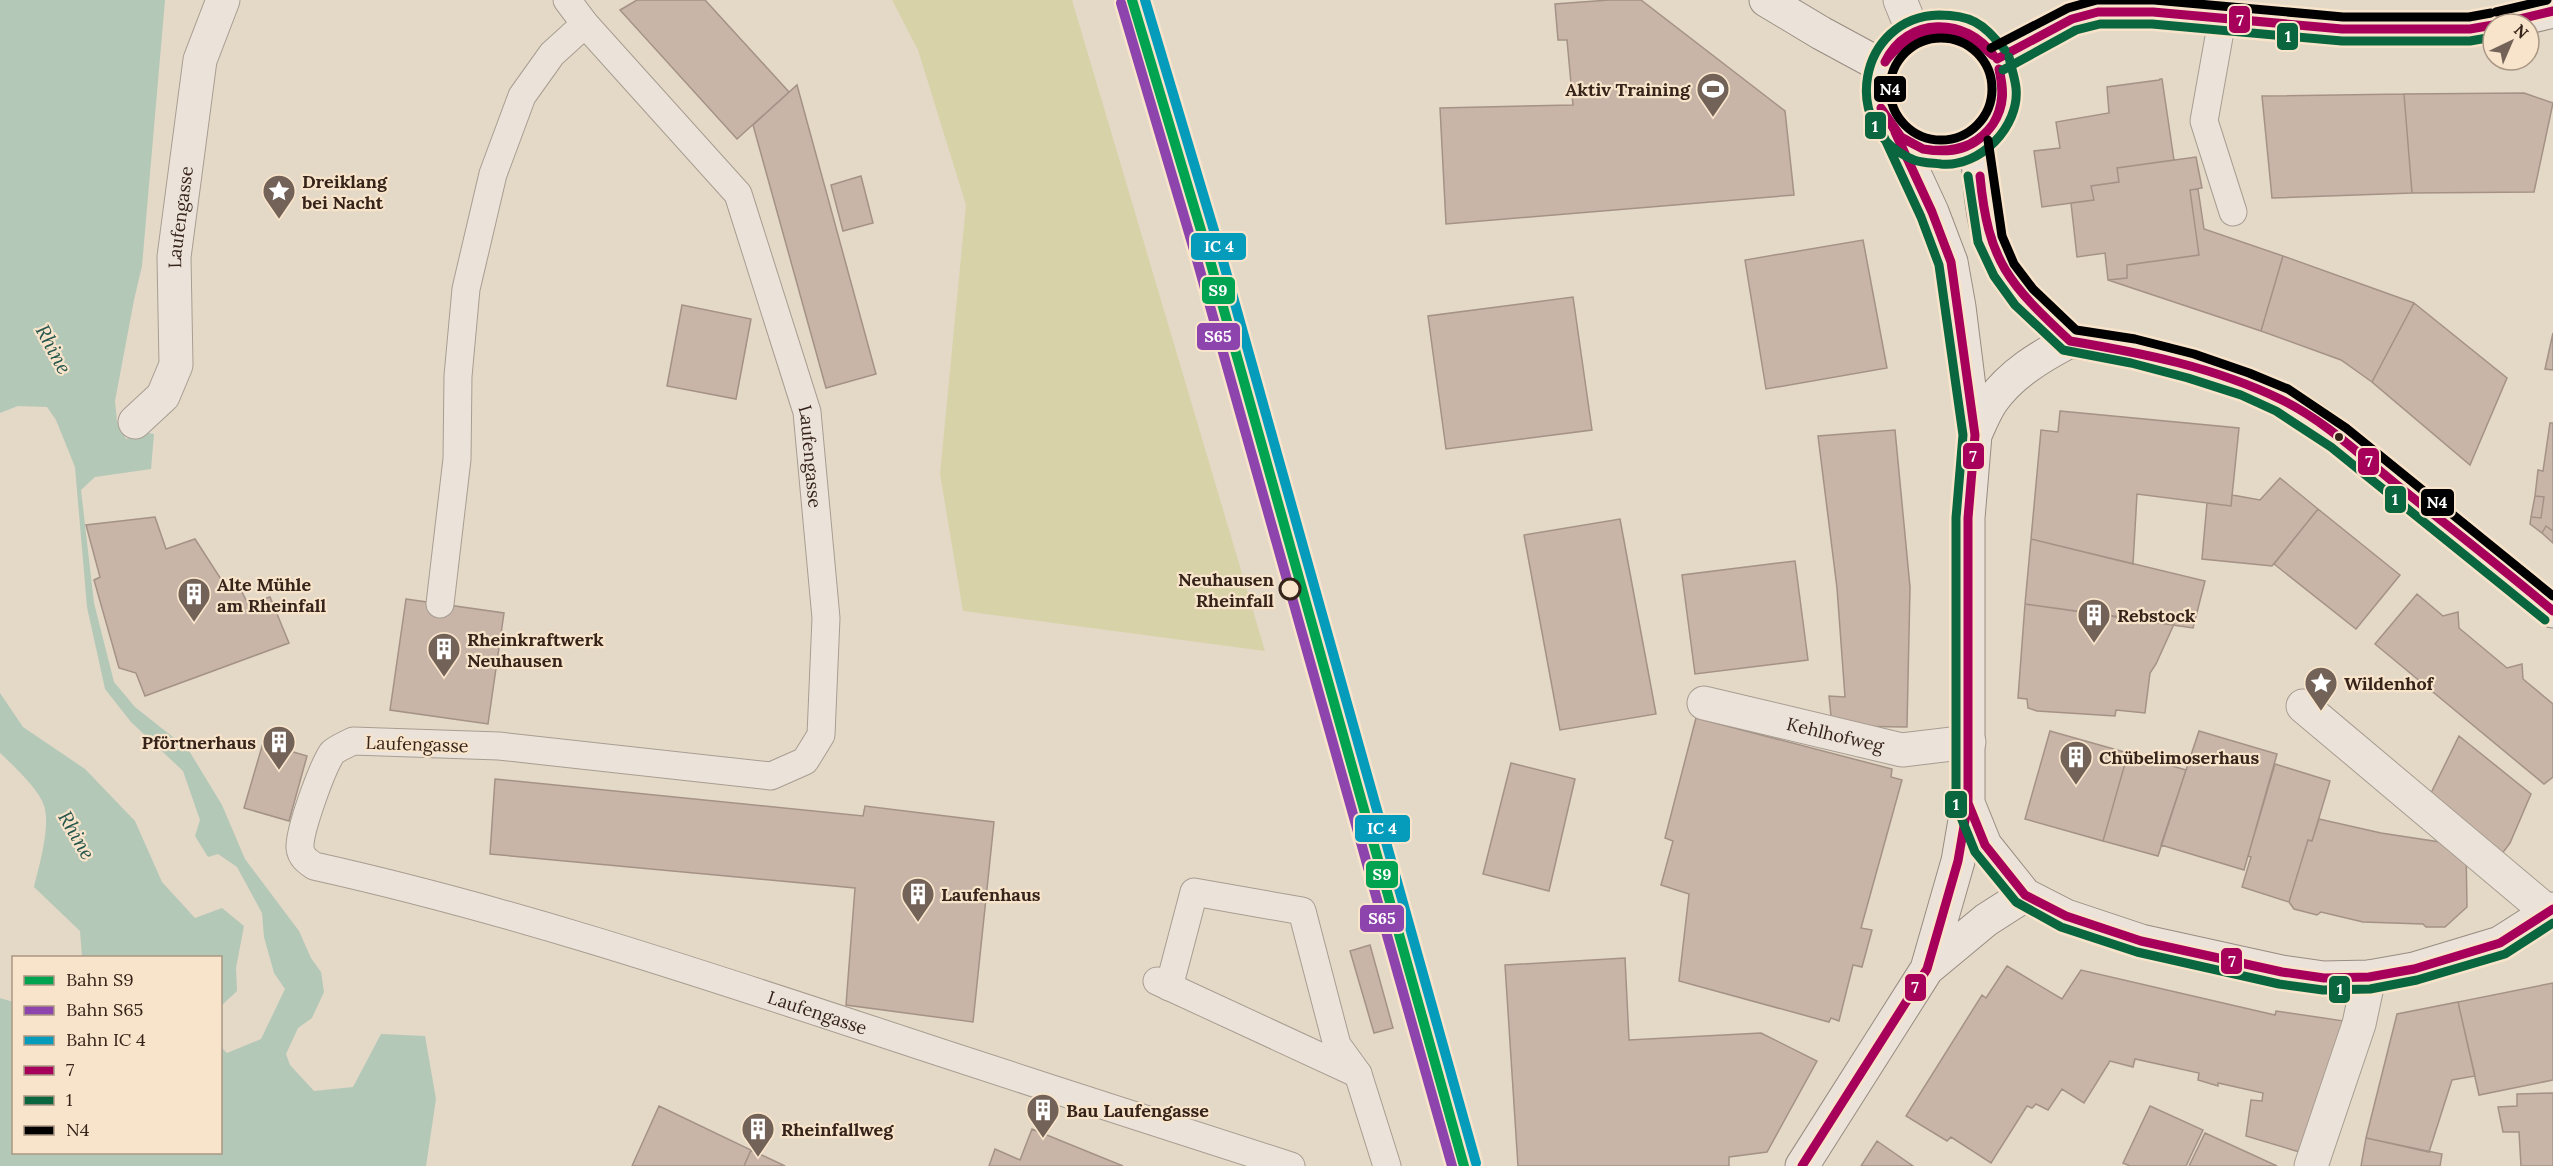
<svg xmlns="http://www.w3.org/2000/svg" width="2553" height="1166" viewBox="0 0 2553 1166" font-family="Lora,serif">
<rect width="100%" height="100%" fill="#e4d8c7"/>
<path fill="#d8d2a8" d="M892,0H1072L1265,651L963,611L940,474L966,205L918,50Z"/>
<path fill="#b4c8b8" d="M0,0H165L142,266L134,300L115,401L117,421L126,439L142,432L154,434L151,469L95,477L81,490L94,603L114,682L135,707L188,749L222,805L245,859L299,931L311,958L321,972L324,992L312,1018L298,1028L286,1054L290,1065L314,1091L353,1087L381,1034L425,1036L436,1099L426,1166H0V998L13,1002L14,1152H220L221,1047L227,1053L261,1039L285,989L274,973L264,937L262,913L237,867L218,854L208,857L195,836L200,820L183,771L131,722L105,689L87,607L75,467L56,420L47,407L18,406L0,413Z
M0,693L23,727L85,769L135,821L162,882L195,918L222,908L244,926L236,968L237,991L221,1006L220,958L82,957L80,931L34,887C39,866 52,823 43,803C38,789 11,763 0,753Z"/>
<path fill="#c8b5a8" stroke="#a49287" stroke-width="1.5" d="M637,0H705L789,92L737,139L620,10Z
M1609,0H1641L1785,111L1794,195L1446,224L1440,108L1573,105L1567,40H1558L1555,4Z
M2160,79H2162L2174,160L2117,168L2119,182L2091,186L2094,200L2042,207L2034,151L2060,148L2056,122L2109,113L2107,87L2159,80Z
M797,85L876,374L826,388L753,125Z
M2524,93L2553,103L2534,192L2412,193L2404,94Z
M2404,94L2412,193L2272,198L2262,96Z
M2196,157L2202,188L2190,190L2199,255L2127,265V278L2108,280L2105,253L2077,257L2071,203L2094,200L2091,186L2119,182L2117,168Z
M861,176L873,223L843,231L831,185Z
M2198,189L2204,229L2283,256L2261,331L2108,280L2127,278V265L2199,255L2190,190Z
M1863,240L1887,368L1766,389L1745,260Z
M2283,256L2414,303L2372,382L2341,360L2261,331Z
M1573,297L1592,430L1446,449L1428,316Z
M2414,303L2507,378L2470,465L2372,382Z
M682,305L751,319L736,399L667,386Z
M2553,333V370L2545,369Z
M2060,411L2239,428L2231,506L2137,494L2133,564L2031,539L2041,430L2058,432Z
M2550,423H2553V531L2546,526L2542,533L2530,524L2531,517L2541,518L2544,497L2535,496L2538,470L2543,471Z
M1895,430L1910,587L1907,727L1832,726L1829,696L1845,697L1837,588L1818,436Z
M2280,478L2318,509L2272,566L2202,559L2207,503L2231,506L2232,495L2260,500Z
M2535,496L2544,497L2541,518L2531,517Z
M2318,509L2400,575L2356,629L2274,564Z
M155,517L166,549L195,539L226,587L238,584L248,604L270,597L289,643L145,696L136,673L119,668L94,580L100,577L86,525Z
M1620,519L1656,714L1560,730L1524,535Z
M2546,526L2553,531V543L2542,533Z
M2031,539L2205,581L2193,628L2025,604Z
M1795,561L1808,660L1695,674L1682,575Z
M2417,594L2443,616L2458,612L2459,628L2507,668L2522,664L2523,679L2553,704V777L2544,784L2375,644Z
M406,599L504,613L488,724L390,710Z
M2025,604L2174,624L2156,664L2150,673L2145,713L2116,710L2115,716L2037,711L2028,708L2027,699L2018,698Z
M1696,718L1892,769L1891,777L1902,780L1861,928L1872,930L1862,967L1853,965L1839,1021L1831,1018L1829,1022L1679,981L1689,894L1661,885L1673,841L1665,838Z
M2050,731L2128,753L2103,841L2025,819Z
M2199,731L2277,754L2244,870L2161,845Z
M2459,736L2531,794L2510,843L2501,855L2429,797Z
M263,743L307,756L289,821L244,808Z
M2128,753L2186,770L2158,856L2103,841Z
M1511,763L1575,779L1549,891L1483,874Z
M2275,764L2330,781L2312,841L2308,840L2289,902L2242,887L2251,857L2248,856Z
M495,779L863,816L865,806L994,822L973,1022L846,1005L855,888L490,854Z
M2319,819L2381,833L2466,846L2467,907L2445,927H2426L2423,924L2363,922L2321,912L2317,915L2294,909L2289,902L2308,840L2312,841Z
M1370,945L1393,1028L1374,1033L1350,951Z
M1625,958L1629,1040L1761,1033L1817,1061L1767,1152L1729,1157V1166H1518L1505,965Z
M2007,966L2062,999L2081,970L2275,1015L2276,1011L2344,1021L2303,1153L2246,1136L2251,1100L2262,1101L2263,1093L2218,1083V1086L2198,1080L2199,1073L2135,1059L2133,1067L2110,1061L2084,1103L2062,1089L2048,1110L2036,1104L2032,1108L2027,1106L1991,1163L1951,1137L1947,1141L1906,1116L1982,995L1986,998Z
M2553,983V1080L2479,1095L2458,1002Z
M2458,1002L2475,1076L2452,1080L2429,1152L2366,1138L2397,1014Z
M2553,1093V1166H2521L2519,1132H2503L2498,1107L2517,1106V1094Z
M659,1106L751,1150L744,1166H632Z
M2150,1106L2203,1130L2186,1166H2130L2123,1163Z
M1032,1129L1123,1166H989L995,1149L1020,1160Z
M2205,1133L2277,1166H2189Z
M2366,1138L2442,1154L2440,1166H2361Z
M1877,1141L1913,1166H1861Z
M751,1150L785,1166H744Z"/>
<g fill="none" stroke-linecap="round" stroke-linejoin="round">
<g stroke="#a89d91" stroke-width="29">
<g id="lane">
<path id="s1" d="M567,0L585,24L738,194L807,412L826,618L821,735L805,761L771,776L499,746L353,741C346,745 337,748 332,753C322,768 299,831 300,848C301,857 307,861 314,866C526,913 732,984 939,1052C1056,1091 1173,1127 1291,1166"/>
<path d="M2222,20L2204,121L2233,212"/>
<path d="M440,604L457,459L458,376L466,289L493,174L522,96L552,54L585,24"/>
<path d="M1157,981L1358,1074L1387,1166"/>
<path d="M1169,987L1194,892L1302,911L1337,1045L1358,1074"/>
</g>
</g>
<g stroke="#a89d91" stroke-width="35">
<g id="street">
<path d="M1900,0L1913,32"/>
<path id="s2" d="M135,422L163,396L176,365L174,257L200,60L223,0"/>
<path id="s3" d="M1704,703L1902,750L1969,742"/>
<path d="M2303,706L2549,913"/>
<path d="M2311,1166L2359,1024L2369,977"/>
</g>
</g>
<g stroke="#988c81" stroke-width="35">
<path id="secondary" d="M1766,0L1821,33L1882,66
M2499,24L2553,11
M1878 89a63 63 0 1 1 126 0a63 63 0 1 1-126 0Z
M1997,59L2072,19L2098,12H2153L2342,29H2470L2493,25
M1976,142C1980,174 1980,209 1990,239C2004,282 2039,311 2070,341
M2070,341C2142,352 2213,367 2280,399C2324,421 2362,457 2401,488C2451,529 2503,569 2553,611
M1975,435C1980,424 1985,411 1992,401C2011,374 2041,356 2070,341
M1968,803L1985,845L2025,895L2066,916L2141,941L2282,972L2324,978L2369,977L2414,969L2500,943L2553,909
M1927,969L1986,920L2025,895
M1802,1166L1927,969L1958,861L1968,803V518L1975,435L1959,307L1951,262L1932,212L1895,132"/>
</g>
<use href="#lane" stroke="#ebe3d9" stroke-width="27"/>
<use href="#street" stroke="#ebe3d9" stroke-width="33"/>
<use href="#secondary" stroke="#ebe3d9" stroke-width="33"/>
<g stroke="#f8e4ca" stroke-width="14">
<path id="bus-1" d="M2499,24L2553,11
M1997,59L2072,19L2098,12H2153L2342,29H2470L2493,25
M1885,62C1907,16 1966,16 1994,56
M1885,62C1905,33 1944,24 1976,42C1982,45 1988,52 1994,56
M1881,108L1901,137L1923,149
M1881,108L1898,136L1923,149
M1993,124C2004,106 2003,88 1999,69
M1993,124C2005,106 2004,89 1999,69
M1895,132L1932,212L1951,262L1975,435L1968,518V803L1985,845L2025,895L2066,916L2141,941L2282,972L2324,978L2369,977L2414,969L2500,943L2553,909
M1923,149C1950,153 1976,148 1993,124
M1923,149C1952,154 1975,150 1993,124
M1980,176C1988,262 2009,284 2070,341
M2070,341C2142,353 2214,367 2280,399C2324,420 2360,455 2397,485C2449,527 2502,568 2553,611
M1802,1166L1927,969L1958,861L1968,803V785"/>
</g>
<g stroke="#f8e4ca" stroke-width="14">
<path id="bus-2" d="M2005,50C1995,39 1988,29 1975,22C1964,16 1951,15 1939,15C1858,17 1838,129 1914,160C1922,163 1933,163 1941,164C1980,168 2020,126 2016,88C2015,78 2011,67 2009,57
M2003,70L2076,30L2100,24H2152L2342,41H2470L2493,37
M1884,137L1921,217L1939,265L1963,435L1956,518V805L1975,852L2016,902L2061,927L2137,952L2279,984L2323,990L2370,989L2417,980L2505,954L2553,923
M1968,176L1978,242L1994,276L2015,305L2063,350L2131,363L2188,378L2241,395L2276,411L2331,447L2545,620"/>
</g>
<g stroke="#f8e4ca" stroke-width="14">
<path id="bus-3" d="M2496,12L2547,0
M1890 89a51 51 0 1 1 102 0a51 51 0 1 1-102 0Z
M1991,48L2068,8L2097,0H2154L2343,17H2469L2491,13
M1988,140L2002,236L2014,264L2033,289L2076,330L2135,339L2194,354L2249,373L2288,389L2346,428L2553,596"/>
</g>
<use href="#bus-1" stroke="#a6005a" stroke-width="9"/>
<use href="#bus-2" stroke="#09663f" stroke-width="9"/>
<use href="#bus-3" stroke="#000" stroke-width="9"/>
<g stroke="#f8e4ca" stroke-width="15">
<path id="rail-1" d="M1132,0L1209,257L1464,1166"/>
</g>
<g stroke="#f8e4ca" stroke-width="15">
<path id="rail-2" d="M1121,3L1197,260L1452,1166"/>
</g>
<g stroke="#f8e4ca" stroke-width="15">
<path id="rail-3" d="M1145,0L1221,254L1476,1163"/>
</g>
<use href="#rail-1" stroke="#00a34f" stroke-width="10"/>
<use href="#rail-2" stroke="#8e44ad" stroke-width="10"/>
<use href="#rail-3" stroke="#059cbc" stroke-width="10"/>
</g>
<defs>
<g id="stadium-pin" transform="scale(1.725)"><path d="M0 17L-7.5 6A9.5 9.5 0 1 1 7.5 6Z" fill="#736257" stroke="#f8e4ca"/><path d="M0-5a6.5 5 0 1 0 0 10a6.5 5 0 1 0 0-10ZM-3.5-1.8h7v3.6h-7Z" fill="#fff"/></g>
<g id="sight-pin" transform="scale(1.725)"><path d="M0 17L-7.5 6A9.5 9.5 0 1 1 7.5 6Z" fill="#736257" stroke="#f8e4ca"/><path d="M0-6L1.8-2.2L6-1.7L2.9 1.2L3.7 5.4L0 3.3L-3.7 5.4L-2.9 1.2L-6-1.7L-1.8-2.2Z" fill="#fff"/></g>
<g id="building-pin" transform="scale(1.725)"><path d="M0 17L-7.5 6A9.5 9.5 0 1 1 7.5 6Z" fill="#736257" stroke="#f8e4ca"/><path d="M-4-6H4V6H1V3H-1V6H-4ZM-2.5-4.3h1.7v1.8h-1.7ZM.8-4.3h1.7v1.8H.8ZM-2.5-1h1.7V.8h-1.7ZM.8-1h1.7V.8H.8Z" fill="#fff"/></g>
</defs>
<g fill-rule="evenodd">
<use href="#stadium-pin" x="1713" y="89"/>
<use href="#sight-pin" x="279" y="191"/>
<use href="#building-pin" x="194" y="594"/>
<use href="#building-pin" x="2094" y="615"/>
<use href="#building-pin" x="444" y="649"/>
<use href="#sight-pin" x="2321" y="683"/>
<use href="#building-pin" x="279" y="742"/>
<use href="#building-pin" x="2076" y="757"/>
<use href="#building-pin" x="918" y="894"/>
<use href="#building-pin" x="1043" y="1110"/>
<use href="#building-pin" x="758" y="1129"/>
</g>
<circle fill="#36231a" stroke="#f8e4ca" stroke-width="2" cx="2339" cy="437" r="5"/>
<circle fill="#f8e4ca" stroke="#36231a" stroke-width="3" cx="1290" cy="589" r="10"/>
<g text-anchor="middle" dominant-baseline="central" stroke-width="4.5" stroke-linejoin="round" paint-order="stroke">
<g font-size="18" font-weight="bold" fill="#36231a" stroke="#f8e4ca" text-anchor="start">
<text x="1690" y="89" text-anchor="end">Aktiv Training</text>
<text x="302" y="181">Dreiklang<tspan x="302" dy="21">bei Nacht</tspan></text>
<text x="217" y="584">Alte Mühle<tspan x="217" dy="21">am Rheinfall</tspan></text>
<text x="2117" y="615">Rebstock</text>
<text x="467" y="639">Rheinkraftwerk<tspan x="467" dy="21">Neuhausen</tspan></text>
<text x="2344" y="683">Wildenhof</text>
<text x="256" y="742" text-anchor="end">Pförtnerhaus</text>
<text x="2099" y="757">Chübelimoserhaus</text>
<text x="941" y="894">Laufenhaus</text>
<text x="1066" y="1110">Bau Laufengasse</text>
<text x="781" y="1129">Rheinfallweg</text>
</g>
<g font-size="18" fill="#36231a" stroke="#f8e4ca">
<text stroke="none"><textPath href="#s2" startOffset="220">Laufengasse</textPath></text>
<text stroke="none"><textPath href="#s1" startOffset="532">Laufengasse</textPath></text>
<text stroke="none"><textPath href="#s3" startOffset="135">Kehlhofweg</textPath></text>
<text transform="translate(417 744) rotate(2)">Laufengasse</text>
<text stroke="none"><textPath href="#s1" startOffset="1972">Laufengasse</textPath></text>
</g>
<g font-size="18" font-weight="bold" fill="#36231a" stroke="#f8e4ca" text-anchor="end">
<text x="1274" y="579">Neuhausen<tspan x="1274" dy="21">Rheinfall</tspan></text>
</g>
<g font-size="20" font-style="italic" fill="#27574e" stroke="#f8e4ca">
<text transform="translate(54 349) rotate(62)">Rhine</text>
<text transform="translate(77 835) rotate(60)">Rhine</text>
</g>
</g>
<g stroke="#f8e4ca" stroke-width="2">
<rect x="2228" y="5" width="23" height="29" rx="6" fill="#a6005a"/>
<rect x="2276" y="22" width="23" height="29" rx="6" fill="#09663f"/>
<rect x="1873" y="75" width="34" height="28" rx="6" fill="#000"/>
<rect x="1864" y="111" width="23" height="29" rx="6" fill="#09663f"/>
<rect x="1190" y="232" width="57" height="29" rx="6" fill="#059cbc"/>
<rect x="1201" y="276" width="35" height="29" rx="6" fill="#00a34f"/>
<rect x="1196" y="322" width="45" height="29" rx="6" fill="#8e44ad"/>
<rect x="1962" y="442" width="23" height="28" rx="6" fill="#a6005a"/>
<rect x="2357" y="447" width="23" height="29" rx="6" fill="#a6005a"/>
<rect x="2384" y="485" width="23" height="29" rx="6" fill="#09663f"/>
<rect x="2420" y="488" width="35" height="29" rx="6" fill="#000"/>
<rect x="1944" y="790" width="24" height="29" rx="6" fill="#09663f"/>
<rect x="1354" y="814" width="57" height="29" rx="6" fill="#059cbc"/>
<rect x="1365" y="860" width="34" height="29" rx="6" fill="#00a34f"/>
<rect x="1359" y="904" width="46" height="29" rx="6" fill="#8e44ad"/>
<rect x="2220" y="947" width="23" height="28" rx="6" fill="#a6005a"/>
<rect x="1904" y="973" width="23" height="29" rx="6" fill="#a6005a"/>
<rect x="2328" y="975" width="23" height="29" rx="6" fill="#09663f"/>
</g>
<g font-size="16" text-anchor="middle" font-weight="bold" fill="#fff">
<text x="2240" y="26">7</text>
<text x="2288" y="42">1</text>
<text x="1890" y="95">N4</text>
<text x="1875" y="132">1</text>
<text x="1219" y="252">IC 4</text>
<text x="1218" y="296">S9</text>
<text x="1218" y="342">S65</text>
<text x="1973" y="462">7</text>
<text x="2369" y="467">7</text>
<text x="2395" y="505">1</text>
<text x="2437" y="508">N4</text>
<text x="1956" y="810">1</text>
<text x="1382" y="834">IC 4</text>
<text x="1382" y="880">S9</text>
<text x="1382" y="924">S65</text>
<text x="2232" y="967">7</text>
<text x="1915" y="993">7</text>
<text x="2340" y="995">1</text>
</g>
<rect x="12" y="956" width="210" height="198" fill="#f8e4ca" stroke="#aa9784" stroke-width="1.5"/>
<rect x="24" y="976" width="30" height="9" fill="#00a34f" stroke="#aa9784" stroke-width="1.5"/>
<text x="66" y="986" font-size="18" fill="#36231a">Bahn S9</text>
<rect x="24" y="1006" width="30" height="9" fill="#8e44ad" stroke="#aa9784" stroke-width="1.5"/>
<text x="66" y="1016" font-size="18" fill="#36231a">Bahn S65</text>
<rect x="24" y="1036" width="30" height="9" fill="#059cbc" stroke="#aa9784" stroke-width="1.5"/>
<text x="66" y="1046" font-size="18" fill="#36231a">Bahn IC 4</text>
<rect x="24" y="1066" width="30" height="9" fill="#a6005a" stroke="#aa9784" stroke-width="1.5"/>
<text x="66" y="1076" font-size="18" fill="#36231a">7</text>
<rect x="24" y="1096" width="30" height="9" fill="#09663f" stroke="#aa9784" stroke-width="1.5"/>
<text x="66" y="1106" font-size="18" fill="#36231a">1</text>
<rect x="24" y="1126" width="30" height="9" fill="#000000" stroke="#aa9784" stroke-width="1.5"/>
<text x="66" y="1136" font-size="18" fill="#36231a">N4</text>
<g transform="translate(2511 42) rotate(44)"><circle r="28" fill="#f8e4ca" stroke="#aa9784" stroke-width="1.5"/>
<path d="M0-4.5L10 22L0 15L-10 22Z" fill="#736257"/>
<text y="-9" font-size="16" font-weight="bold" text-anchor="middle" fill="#36231a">N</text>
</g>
</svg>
